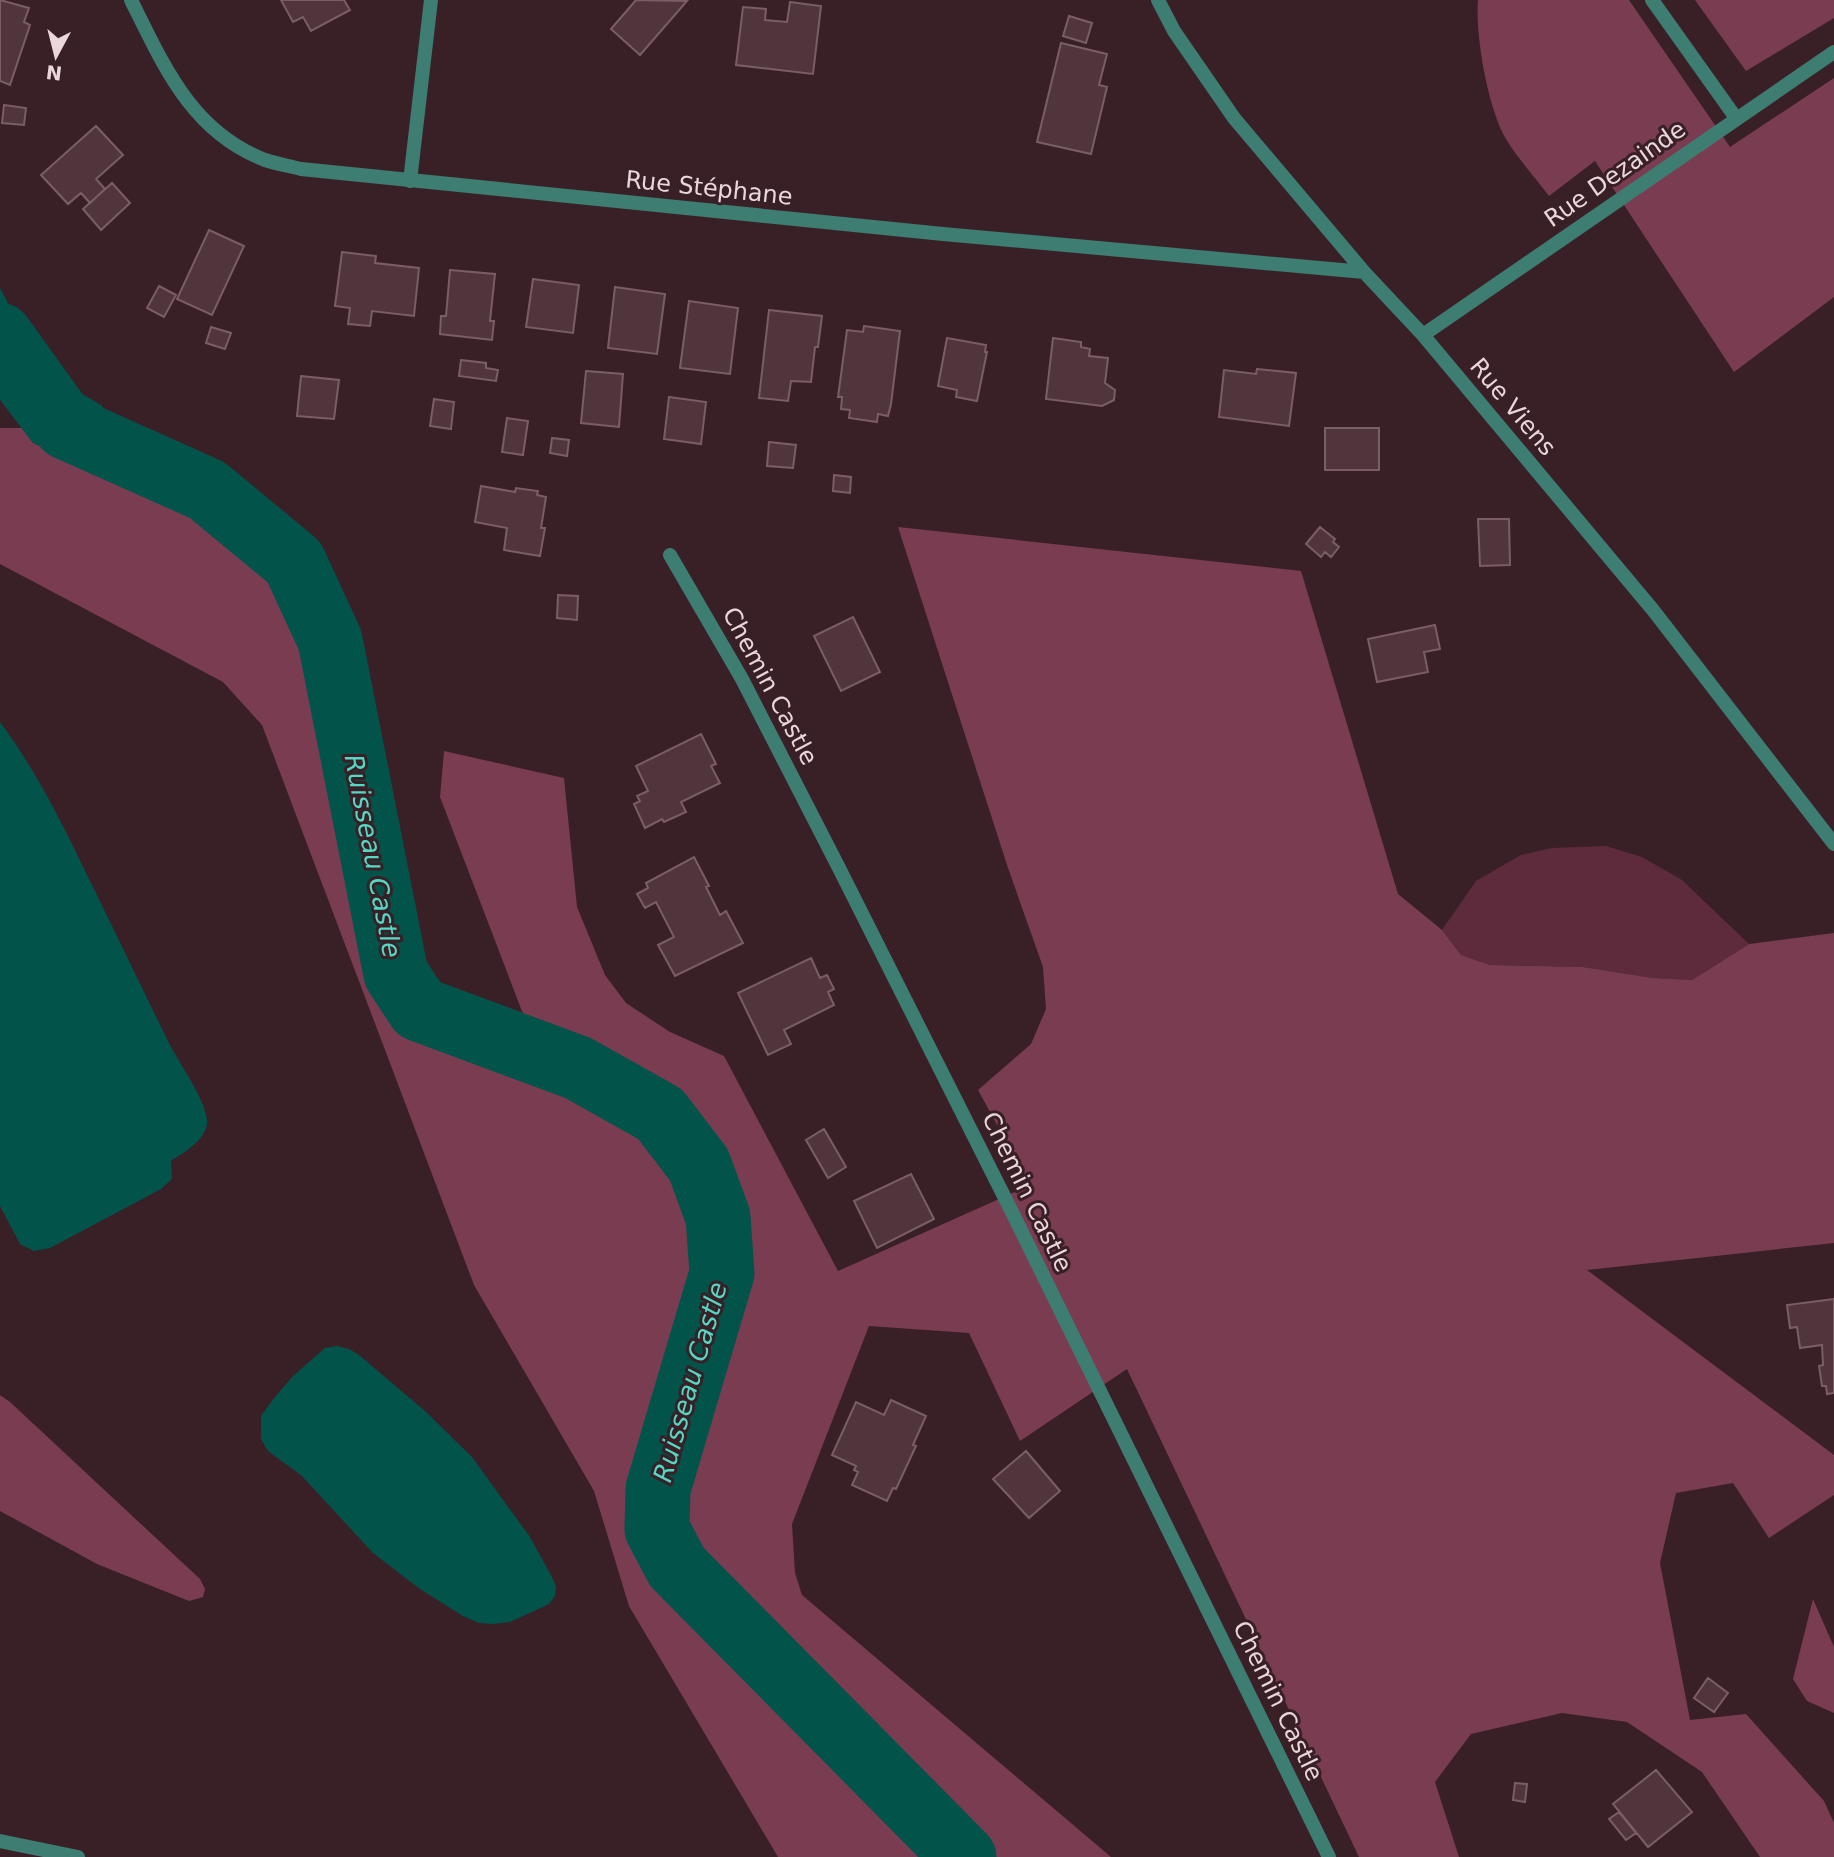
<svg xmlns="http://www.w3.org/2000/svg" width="1834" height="1857" viewBox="0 0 1834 1857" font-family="'DejaVu Sans',sans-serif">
<rect width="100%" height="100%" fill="#392027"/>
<path fill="#5d2b3c" d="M1606,846L1642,857L1682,880L1749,944L1692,980L1653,978L1583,967L1490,965L1461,955L1442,930L1476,881L1521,855L1552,848Z"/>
<path fill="#7a3c50" d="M1478,0H1629L1730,147L1834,78V297L1734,372L1595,161L1549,196C1535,177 1518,159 1506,139C1488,108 1475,36 1478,0Z
M1695,0H1834V18L1746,71Z
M0,428H22L33,443L155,494L181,478L207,490L294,562L330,640L396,974L419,1009L538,1053L440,797L444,751L564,778L577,907L605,975L626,1003L670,1032L724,1056L838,1271L1030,1185L978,1090L1031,1044L1046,1009L1043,967L1008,868L898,527L1301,571L1398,894L1442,930L1461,955L1490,965L1583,967L1653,978L1692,980L1749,944L1834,933V1243L1587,1270L1834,1455V1495L1769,1538L1733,1483L1676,1493L1660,1563L1690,1720L1746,1714L1824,1801L1834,1823V1857H1760L1702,1772L1627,1722L1562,1713L1471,1734L1435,1782L1459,1857H1359L1127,1369L1020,1441L969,1333L869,1326L792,1524L795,1573L802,1595L1111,1857H778L629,1606L594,1491L474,1285L262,725L223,682L0,564Z
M0,1395L10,1402L200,1579L205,1589L203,1597L189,1601L97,1564L0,1511Z
M1813,1599L1834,1647V1713L1807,1701L1793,1679Z"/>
<path fill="#02544a" d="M0,288L46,373L101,405L121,428L131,434L175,449L181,478L155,494L33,443L0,400Z
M0,722C36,770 63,825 89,879C116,934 142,988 169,1043C178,1062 209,1104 207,1124C204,1142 184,1152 171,1161L172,1179L161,1189L50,1248L34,1251L20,1244L0,1206Z
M337,1346L349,1349L359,1355L425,1411L472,1457L530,1537L552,1577L556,1587L555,1596L549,1604L510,1622L493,1624L479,1623L463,1616L420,1589L373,1553L302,1476L268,1451L261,1439V1416L271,1402L292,1377L325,1348Z"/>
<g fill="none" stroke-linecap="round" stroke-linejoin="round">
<path stroke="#02544a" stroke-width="65" d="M0,335L66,427L207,490L294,562L330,640L396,974L419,1009L578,1068L660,1114L699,1165L718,1217L722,1273L658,1489L657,1529L677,1567L964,1857"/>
</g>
<path fill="#51353d" stroke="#7b5d65" stroke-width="2" d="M0,0L29,8L24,22L30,25L10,85L0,81Z
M281,0H344L350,10L311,31L303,17L293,22Z
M636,0L687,1L640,55L611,29Z
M790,2L821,6L813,74L736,65L743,7L766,9L765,20L787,22Z
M1069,16L1092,23L1086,43L1063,36Z
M1061,43L1107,54L1099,85L1107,87L1091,154L1037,142Z
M4,105L26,108L24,125L2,123Z
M96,126L123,155L96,179L105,189L90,203L81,193L68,204L41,175Z
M112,183L130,203L101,230L83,209Z
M209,230L244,246L212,315L177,299Z
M342,252L376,256L375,263L419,268L414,316L372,311L370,326L348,324L350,308L335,306Z
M450,270L495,274L490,321H494L492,340L440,334L441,316H446Z
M533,279L579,285L573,333L526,327Z
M159,286L176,295L164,317L147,308Z
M615,287L665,294L657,354L608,348Z
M689,301L738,308L730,374L680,368Z
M769,310L822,316L818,347H815L811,382L791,381L788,401L759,398Z
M864,326L900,331L891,404L888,416L878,414L877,422L849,418L850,410L841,409L842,397H838L847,330L863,332Z
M211,327L231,333L225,349L206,343Z
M947,338L986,345L985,352H987L977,401L956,397L957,390L938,386Z
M1053,338L1081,342V347L1090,349L1089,356L1108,358L1105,383L1115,390L1114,400L1102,406L1046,399Z
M461,360L486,363V368L498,370L496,381L459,376Z
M1257,369L1296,373L1289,426L1219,417L1224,370L1256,374Z
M586,371L623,374L619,427L581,423Z
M301,376L339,380L334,419L297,416Z
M669,397L706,402L701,444L664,439Z
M434,399L454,402L451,429L430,426Z
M507,418L528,421L523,455L502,452Z
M1325,428H1379V470H1325Z
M552,438L569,440L567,456L550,453Z
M769,442L796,445L793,468L767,466Z
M834,475L851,477L850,493L833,491Z
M481,486L515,492L516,488L538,491L537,495L546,497L541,528H545L540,556L504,550L507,528L475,522Z
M1478,519H1509L1510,565L1480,566Z
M1320,527L1335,539L1333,542L1339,547L1331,557L1325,552L1321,557L1306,544Z
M558,595L578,596L577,620L557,618Z
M853,617L880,672L841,691L814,636Z
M1435,625L1440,649L1424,652L1428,672L1377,682L1368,639Z
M701,734L716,764L711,766L720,783L681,802L686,812L664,822L662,819L645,828L634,804L640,801L637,796L648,791L636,766Z
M694,857L709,886L706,887L720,915L726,911L743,943L675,976L658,945L674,937L656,902L645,908L637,894L648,888L646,883Z
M811,958L820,978L827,975L834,989L828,992L834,1005L784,1030L791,1044L768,1055L738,993Z
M824,1129L846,1167L828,1178L806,1140Z
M911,1174L934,1219L877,1248L854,1201Z
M1834,1299V1393L1827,1394L1826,1386H1822L1819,1366L1823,1365L1822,1345L1800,1348L1797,1327L1790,1328L1787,1305Z
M891,1400L926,1416L913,1445L916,1446L896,1489L893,1488L887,1501L852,1485L858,1472L854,1470L856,1466L832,1455L856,1402L884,1415Z
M1026,1451L1060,1491L1029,1518L993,1479Z
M1708,1678L1728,1693L1714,1712L1694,1698Z
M1656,1770L1692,1812L1648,1847L1613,1804Z
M1515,1783L1527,1784L1525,1802L1513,1800Z
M1619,1812L1636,1833L1626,1840L1609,1819Z"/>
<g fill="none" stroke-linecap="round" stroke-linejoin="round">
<path stroke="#3e7d72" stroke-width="14" d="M131,0C164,66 191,131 265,160C277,164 290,166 301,169L943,234L1364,272
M1158,0L1174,31L1234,118L1364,272L1423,335L1653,610L1834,844
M1652,0L1736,118
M410,181L431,0
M1423,335L1834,52
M670,555L742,679L839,868L1011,1210L1329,1857
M0,1841L78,1857"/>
</g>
<g text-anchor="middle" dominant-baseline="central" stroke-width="6" stroke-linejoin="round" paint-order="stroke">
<g font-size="24" fill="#e9d7db" stroke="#392027">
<text transform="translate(1615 174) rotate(-35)">Rue Dezainde</text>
<text transform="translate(709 188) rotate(6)">Rue Stéphane</text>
<text transform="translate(1513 407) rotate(50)">Rue Viens</text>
<text transform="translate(770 686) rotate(62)">Chemin Castle</text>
<text transform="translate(1027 1192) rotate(64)">Chemin Castle</text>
<text transform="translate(1278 1701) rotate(64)">Chemin Castle</text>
</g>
<g font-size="26" font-style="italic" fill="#53d8c4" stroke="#392027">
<text transform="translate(373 856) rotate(79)">Ruisseau Castle</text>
<text transform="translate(690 1382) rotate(-74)">Ruisseau Castle</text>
</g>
</g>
<g transform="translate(56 56) rotate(187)" stroke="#392027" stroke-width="5" paint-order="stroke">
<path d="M0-5L12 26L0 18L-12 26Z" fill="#e9d7db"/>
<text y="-10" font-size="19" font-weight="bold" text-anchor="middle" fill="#e9d7db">N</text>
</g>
</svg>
